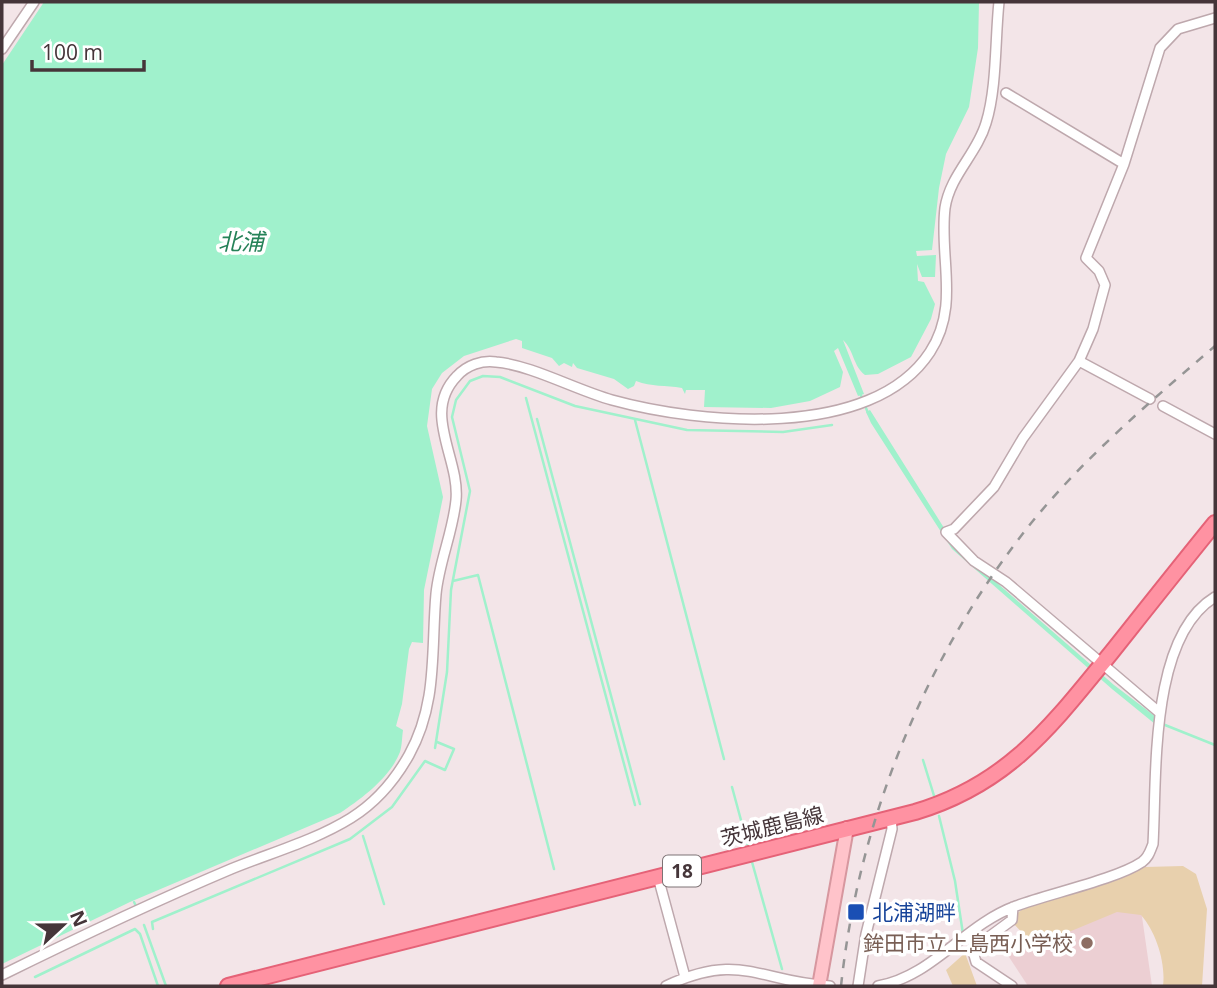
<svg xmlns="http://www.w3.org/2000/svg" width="1217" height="988" viewBox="0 0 1217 988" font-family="'Open Sans','Noto Sans JP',sans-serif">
<rect width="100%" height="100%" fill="#f3e5e8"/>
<path fill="#eccfd3" d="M1139,896L1152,986H1028L1007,954Z"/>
<path fill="#e8d0ad" d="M1183,866L1196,874L1207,909L1202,986H1163C1166,963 1156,932 1141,915L1117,912L1035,946L1009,919L1023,909L1145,867Z
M965,953L977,986H953L946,970Z"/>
<path fill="#a0f1cc" d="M44,2H979L978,48L969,107L946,154L939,188L932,250L916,251L917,256L936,255L935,277H922L917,264L918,281L924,282L935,304L931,319L911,357L878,374L865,375C853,366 854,350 843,340L864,394L858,396L838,348L834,351L843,372L840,387L810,401L771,408L704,407L705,390H686L685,394L682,388C665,385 652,387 636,381L634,386L628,389L614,379L577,368L573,363L572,367L564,363L559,366L552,358L522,348V341L516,339L464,356L442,373L432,389L427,426L443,497L424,590L423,643L412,642L409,649L402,704L396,726L403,730C402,737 402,746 400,752C390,778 361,799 340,813L130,902L2,964V65Z
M870,410L956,547L1114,685L1164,723V727L1155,724L1112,689L952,549L871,423L866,412Z"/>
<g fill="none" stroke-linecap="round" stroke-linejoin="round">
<path stroke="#a0f1cc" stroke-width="2.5" d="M860,393L868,413
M526,398L635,805
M537,419L640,804
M635,420L724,759
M453,581L478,575L554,869
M1165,725L1215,745
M435,748L447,672L451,590L470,491L452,417L456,400L470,381L483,376L500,377L575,406L687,430L783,432L832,425
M923,760L935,799
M732,787L748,846
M939,816L955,881L963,934
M363,836L384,904
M752,862L782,969
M134,902L137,908
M144,925L166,986
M153,929L152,922L350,839L392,807L425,761L445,770L454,749L437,742
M819,949L831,887
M35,977L135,929L140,934L158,986"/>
<g stroke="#bea8ad" stroke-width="12">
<path id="street" d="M2,49L34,2
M1006,93L1124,164
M1079,361L1150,399
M1163,406L1215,434
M1160,713L1006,582L974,561L946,532L954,529L994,487L1023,438L1079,361L1093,329L1105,285L1099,271L1086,258L1124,164L1160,48L1178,29L1215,18
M658,877L685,977
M2,975C77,938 153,902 231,869C270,853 314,841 351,818C375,803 395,780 409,755C438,703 431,650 436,594C439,562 453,532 456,500C460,458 421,413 457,376C467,365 482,360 496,362C531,365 576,390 612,400C699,424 872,441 930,352C960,306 939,258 945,208C950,175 977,154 986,123C997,88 995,39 999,2
M666,986C741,951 759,982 830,986
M858,986L866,934L892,829L891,817
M878,986C933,976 964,925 1016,906C1048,894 1117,879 1142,862C1149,857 1150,851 1153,844C1157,775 1149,637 1215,597
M1012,986L976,962L974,955L982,942L1012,920L1013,907"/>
</g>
<g stroke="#d7979f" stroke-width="16">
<path id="secondary" d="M819,986L847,828"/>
</g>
<g stroke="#e56277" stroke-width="18">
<path id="primary" d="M228,986L915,812C1009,784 1052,725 1111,653C1146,609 1180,566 1215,523"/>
</g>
<use href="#street" stroke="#fff" stroke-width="9"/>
<use href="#secondary" stroke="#ffc3ca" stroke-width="12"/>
<use href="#primary" stroke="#ff92a2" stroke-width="14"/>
<path stroke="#959595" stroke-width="2.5" stroke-dasharray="9 9" stroke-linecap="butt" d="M841,986C859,818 926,654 1032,522C1086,456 1151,401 1215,346"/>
</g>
<rect fill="#1a4fb4" stroke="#fff" stroke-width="2.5" x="847" y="903" width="18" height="18" rx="3.5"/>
<circle fill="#8d6e63" stroke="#fff" stroke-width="2.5" cx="1087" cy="943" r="7"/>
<g text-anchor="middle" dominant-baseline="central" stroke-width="7" stroke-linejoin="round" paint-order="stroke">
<rect fill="#fff" stroke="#7d7274" stroke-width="2" x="663" y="855.5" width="38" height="31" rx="5"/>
<g font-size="19" font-weight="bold" fill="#453539">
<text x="682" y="871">18</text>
</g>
<g font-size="21" fill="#453539" stroke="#fff">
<text transform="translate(772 826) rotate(-14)">茨城鹿島線</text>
</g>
<g font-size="21" fill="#164399" stroke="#fff" text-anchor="start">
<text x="872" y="912">北浦湖畔</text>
</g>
<g font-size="21" fill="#785e54" stroke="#fff" text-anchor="end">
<text x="1073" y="943">鉾田市立上島西小学校</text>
</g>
<g font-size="23" font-style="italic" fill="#258258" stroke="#fff">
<text x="241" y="241">北浦</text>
</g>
</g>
<rect width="1217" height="988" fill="none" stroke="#453539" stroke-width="7"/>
<g transform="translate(63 925) rotate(68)" stroke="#ffffff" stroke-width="5" paint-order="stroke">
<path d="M0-5L12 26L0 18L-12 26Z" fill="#453539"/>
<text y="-10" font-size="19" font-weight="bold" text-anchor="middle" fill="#453539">N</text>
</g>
<path d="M32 60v10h112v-10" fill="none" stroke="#453539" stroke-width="3.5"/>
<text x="42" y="60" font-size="21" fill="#453539" stroke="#ffffff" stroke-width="5" paint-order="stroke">100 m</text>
</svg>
